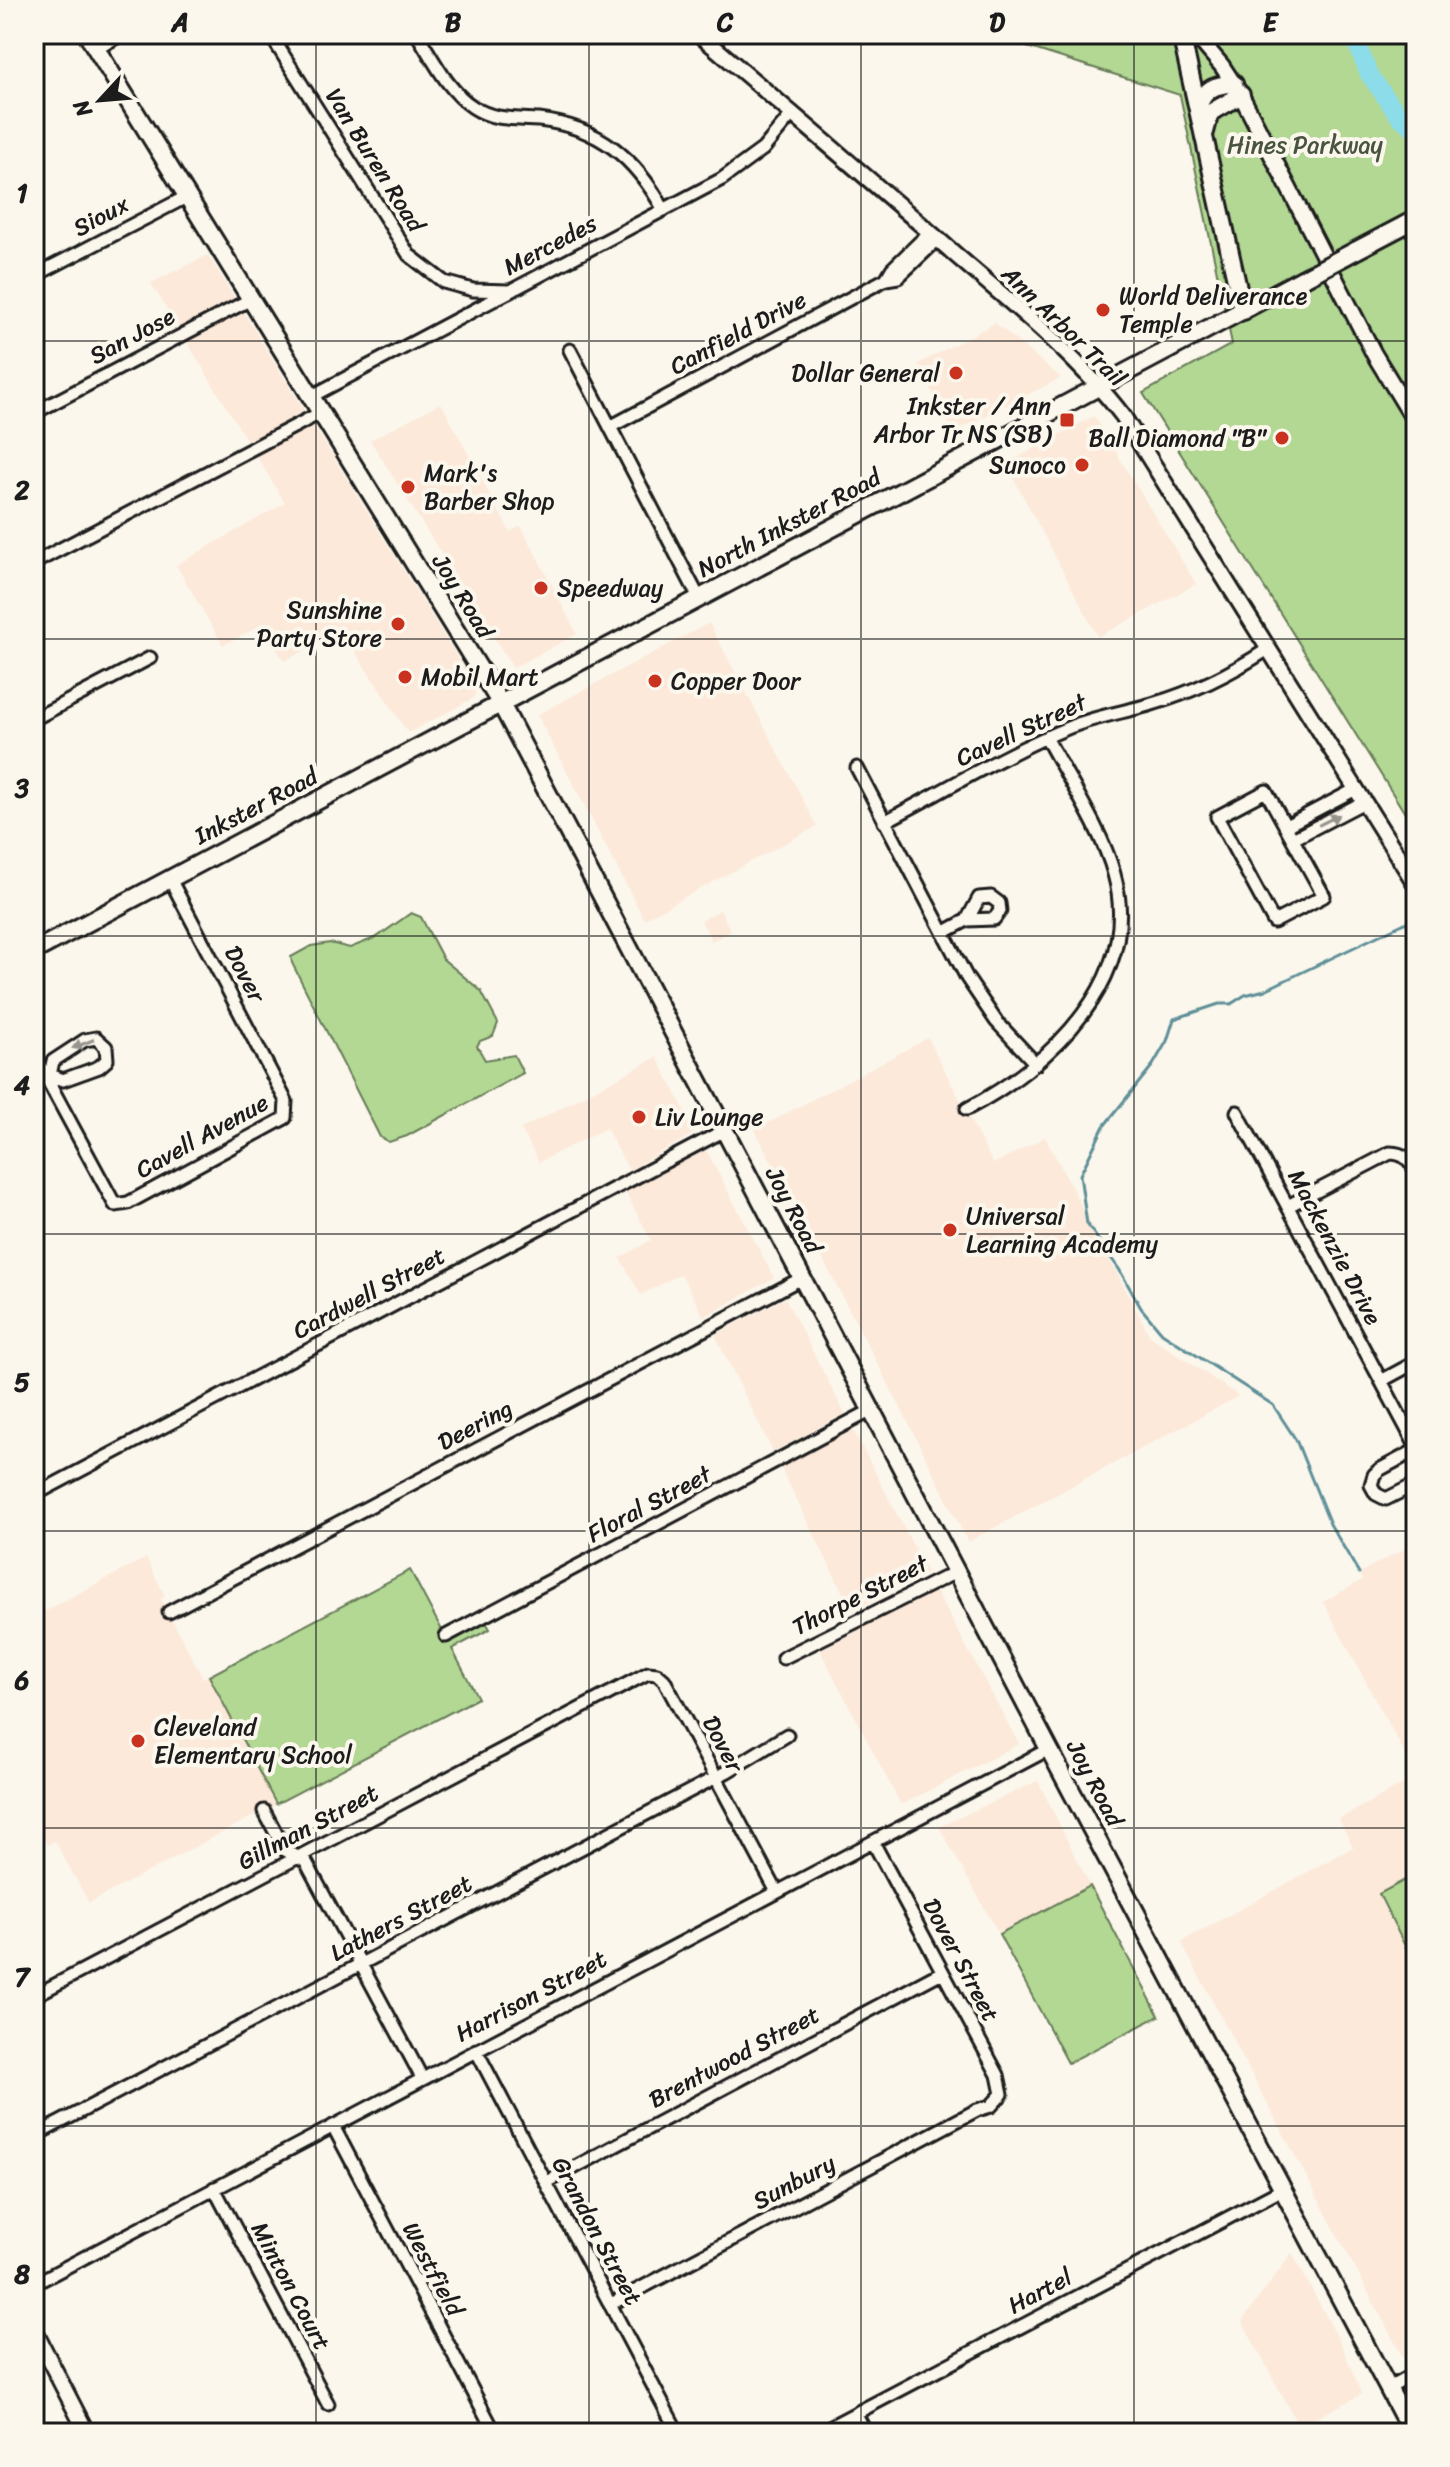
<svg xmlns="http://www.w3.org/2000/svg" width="1450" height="2467" viewBox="0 0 1450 2467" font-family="Sriracha,sans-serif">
<rect width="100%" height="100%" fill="#fbf7ec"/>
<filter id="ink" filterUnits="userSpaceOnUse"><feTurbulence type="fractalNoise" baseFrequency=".0125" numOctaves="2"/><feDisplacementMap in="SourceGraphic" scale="16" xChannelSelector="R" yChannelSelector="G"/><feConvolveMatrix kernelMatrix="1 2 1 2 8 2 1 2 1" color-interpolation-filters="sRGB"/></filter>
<g filter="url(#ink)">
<path fill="#fce9da" d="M208,255L476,687L474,698L408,733L342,632L284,661L262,625L223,645L176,565L285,503L151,283Z
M995,323L1061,378L953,432L918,364Z
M441,403L510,532L521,526L577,634L513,668L370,440Z
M1094,416L1196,584L1098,637L1006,464Z
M709,623L817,826L644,919L537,715Z
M720,910L731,931L712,941L701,921Z
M928,1038L993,1164L1045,1137L1150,1336L1239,1396L968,1542L904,1414L755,1130Z
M657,1057L696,1132L629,1170L606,1128L539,1162L521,1129Z
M706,1150L774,1278L704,1317L681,1274L641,1295L620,1258L651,1240L625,1191Z
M785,1298L845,1414L773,1452L715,1335Z
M852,1428L927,1572L852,1611L780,1466Z
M1416,1543V1775L1323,1602L1362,1580L1359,1573Z
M146,1558L165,1596L161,1599L203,1678L209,1676L276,1804L89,1903L55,1841L47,1845L34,1822V1617Z
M935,1589L1019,1744L901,1805L820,1650Z
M1416,1777V1874L1378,1895L1416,1969V2361L1407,2365L1181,1942L1353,1847L1339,1819Z
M1038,1781L1090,1886L999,1934L939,1827Z
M1292,2253L1340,2342L1362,2394L1299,2427L1242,2321Z"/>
<path fill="#b2d894" stroke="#677a58" stroke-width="2" d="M986,34H1416V831L1143,393L1232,344L1180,95Z
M411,913L421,917L443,959L481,991L498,1023L493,1036L480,1041L477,1046L485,1060L514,1055L523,1073L407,1136L389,1142L380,1137L292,963L291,957L311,946L330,943L350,948L377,937Z
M410,1570L445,1636L483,1617L490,1629L452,1649L478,1698L276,1804L209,1676Z
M1416,1874V1968L1379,1894Z
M1090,1886L1159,2016L1068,2063L999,1934Z"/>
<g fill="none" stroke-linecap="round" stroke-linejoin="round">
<path stroke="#5f8f98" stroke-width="3" d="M1359,1573L1330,1524L1296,1440L1273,1405L1162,1333L1141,1308L1119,1269L1087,1224L1080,1175L1104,1126L1153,1065L1167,1041L1174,1019L1219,1004H1231L1245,995L1265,990L1413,919"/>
<path stroke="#8cdcea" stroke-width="18" d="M1353,34L1369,74L1399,116L1416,130"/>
<g stroke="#1c1c1c" stroke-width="17">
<path id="minor" d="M270,34L409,255L444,282L473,290L509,291
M417,34C433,59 448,91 473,107C494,121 515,118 539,120C600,127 635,158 664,210
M96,49L122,34
M34,276L188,196
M886,279L892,269L930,232
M570,350L699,598
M312,396L722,179L763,149L793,113
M34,413L251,299
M610,427L886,279L898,277L938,239
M34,563L322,412
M34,719L150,658
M857,768L967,978L996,1021L1036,1064
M1266,791L1324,896L1274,922L1217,817Z
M884,822C945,790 1006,753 1070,727C1097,716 1125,712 1152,704C1194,692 1232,673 1268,649
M1286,826L1356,789
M1293,839L1364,802
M943,933L967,920L994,919L1000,911L999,903L991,897L979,898L967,920
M34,1055L115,1205L128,1203L285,1118L286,1101L170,879
M46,1077L50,1075L53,1061L85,1040L96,1038L106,1047L107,1060L99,1067L63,1080L50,1075
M967,1109C1051,1065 1143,978 1114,874C1103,832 1067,777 1046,737
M1237,1112L1416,1446
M1288,1206L1390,1153C1404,1153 1410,1160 1416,1172
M1381,1381L1416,1362
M1416,1450L1379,1470L1374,1475L1371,1485L1376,1494L1386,1499L1416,1484
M34,1495L725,1130
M169,1612L802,1278
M446,1636L872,1410
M783,1658L956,1572
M264,1811L285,1850L306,1862L422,2078
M34,1996L648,1673L657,1674L664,1680L777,1892
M476,2050L678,2433
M333,2126L495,2433
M34,2136L726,1772L787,1735
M547,2182L942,1972
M214,2188L328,2404
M34,2284L1049,1749
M611,2304L977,2110L991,2106L1002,2094L998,2075L873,1842
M1389,2388L1416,2373
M856,2414L866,2433
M818,2433L1283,2189"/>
</g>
<g stroke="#1c1c1c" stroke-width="20">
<path id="tertiary" d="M699,34C785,108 872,181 957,256C1015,306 1077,356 1123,416L1416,885
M1195,34L1222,66L1241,95L1374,354L1416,423
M34,2330L87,2433"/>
</g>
<g stroke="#1c1c1c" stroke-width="22">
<path id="secondary" d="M87,34L501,704L1049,1749L1412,2433
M1181,34L1243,311
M1198,108C1203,89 1216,84 1234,84
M1205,132L1210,113L1241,95
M1355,251L1416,219
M34,951L1302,279"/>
</g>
<use href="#minor" stroke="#fbf7ec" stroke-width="11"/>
<use href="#tertiary" stroke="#fbf7ec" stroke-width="14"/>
<use href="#secondary" stroke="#fbf7ec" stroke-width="16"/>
<g stroke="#1c1c1c" stroke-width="22" stroke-linecap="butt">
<path id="secondary-bridge" d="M1302,279L1355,251"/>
</g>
<use href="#secondary-bridge" stroke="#fbf7ec" stroke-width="16"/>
</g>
<defs><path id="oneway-solid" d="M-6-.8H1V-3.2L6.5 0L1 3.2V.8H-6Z" transform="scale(2)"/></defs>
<g fill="#97948e">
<use href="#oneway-solid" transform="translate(1329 820) rotate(-27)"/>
<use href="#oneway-solid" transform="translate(83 1044) rotate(158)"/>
</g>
</g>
<path fill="none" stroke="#1c1c1c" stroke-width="2" stroke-opacity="0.55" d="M316,34V2433M589,34V2433M861,34V2433M1134,34V2433M34,341H1416M34,639H1416M34,936H1416M34,1234H1416M34,1531H1416M34,1828H1416M34,2126H1416"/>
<g fill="#c8321e" stroke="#fbf7ec" stroke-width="3">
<circle cx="1103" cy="310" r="8"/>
<circle cx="956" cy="373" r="8"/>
<rect x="1059" y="412" width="16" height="16" rx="4"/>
<circle cx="1282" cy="438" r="8"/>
<circle cx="1082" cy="465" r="8"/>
<circle cx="408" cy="487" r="8"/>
<circle cx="541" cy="588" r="8"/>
<circle cx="398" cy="624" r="8"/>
<circle cx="405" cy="677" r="8"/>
<circle cx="655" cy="681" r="8"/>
<circle cx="639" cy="1117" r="8"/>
<circle cx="950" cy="1230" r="8"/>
<circle cx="138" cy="1741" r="8"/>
</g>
<g text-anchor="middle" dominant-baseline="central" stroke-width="8" stroke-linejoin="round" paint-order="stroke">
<g font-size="24" fill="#495440" stroke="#fbf7ec">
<text x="1305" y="145">Hines Parkway</text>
</g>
<g font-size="24" fill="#1c1c1c" stroke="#fbf7ec">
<text transform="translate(375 160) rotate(58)">Van Buren Road</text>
<text transform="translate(101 216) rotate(-28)">Sioux</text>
<text transform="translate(550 245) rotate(-28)">Mercedes</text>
<text transform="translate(1064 326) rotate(44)">Ann Arbor Trail</text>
<text transform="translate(738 333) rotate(-28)">Canfield Drive</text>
<text transform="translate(132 336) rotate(-28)">San Jose</text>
<text transform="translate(789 523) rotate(-28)">North Inkster Road</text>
<text transform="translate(463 596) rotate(58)">Joy Road</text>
<text transform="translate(1021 730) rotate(-25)">Cavell Street</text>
<text transform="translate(256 806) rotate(-28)">Inkster Road</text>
<text transform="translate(245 974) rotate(62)">Dover</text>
<text transform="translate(202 1136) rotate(-29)">Cavell Avenue</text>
<text transform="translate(794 1210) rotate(62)">Joy Road</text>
<text transform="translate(1335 1247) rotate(62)">Mackenzie Drive</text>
<text transform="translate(369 1293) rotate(-28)">Cardwell Street</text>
<text transform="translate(475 1425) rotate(-28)">Deering</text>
<text transform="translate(649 1504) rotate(-28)">Floral Street</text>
<text transform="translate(860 1595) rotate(-27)">Thorpe Street</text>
<text transform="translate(723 1744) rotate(62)">Dover</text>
<text transform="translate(1095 1783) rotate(62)">Joy Road</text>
<text transform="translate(308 1827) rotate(-28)">Gillman Street</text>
<text transform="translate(401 1918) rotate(-28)">Lathers Street</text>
<text transform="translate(961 1960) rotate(62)">Dover Street</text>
<text transform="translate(531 1996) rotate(-28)">Harrison Street</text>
<text transform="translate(734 2057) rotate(-28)">Brentwood Street</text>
<text transform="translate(794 2182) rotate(-28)">Sunbury</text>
<text transform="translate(597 2231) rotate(62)">Grandon Street</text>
<text transform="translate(433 2269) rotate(62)">Westfield</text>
<text transform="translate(291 2286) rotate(62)">Minton Court</text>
<text transform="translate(1040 2291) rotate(-28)">Hartel</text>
</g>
<g font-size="24" fill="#1c1c1c" stroke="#fbf7ec" text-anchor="start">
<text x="1119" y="296">World Deliverance<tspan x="1119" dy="28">Temple</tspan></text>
<text x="940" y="373" text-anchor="end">Dollar General</text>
<text x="1051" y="406" text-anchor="end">Inkster / Ann<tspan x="1051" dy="28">Arbor Tr NS (SB)</tspan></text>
<text x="1266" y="438" text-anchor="end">Ball Diamond "B"</text>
<text x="1066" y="465" text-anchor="end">Sunoco</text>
<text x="424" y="473">Mark's<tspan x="424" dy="28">Barber Shop</tspan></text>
<text x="557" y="588">Speedway</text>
<text x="382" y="610" text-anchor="end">Sunshine<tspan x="382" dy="28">Party Store</tspan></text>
<text x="421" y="677">Mobil Mart</text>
<text x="671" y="681">Copper Door</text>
<text x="655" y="1117">Liv Lounge</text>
<text x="966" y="1216">Universal<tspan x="966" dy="28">Learning Academy</tspan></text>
<text x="154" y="1727">Cleveland<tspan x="154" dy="28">Elementary School</tspan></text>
</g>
</g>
<rect width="1450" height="2467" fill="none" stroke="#fbf7ec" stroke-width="88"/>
<g transform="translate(100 100) rotate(244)" stroke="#fbf7ec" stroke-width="6" paint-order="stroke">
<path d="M0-6L14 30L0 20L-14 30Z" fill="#1c1c1c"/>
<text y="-12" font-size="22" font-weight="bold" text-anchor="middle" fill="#1c1c1c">N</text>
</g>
<rect x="44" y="44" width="1362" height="2379" fill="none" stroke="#1c1c1c" stroke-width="3"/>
<g font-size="26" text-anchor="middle" font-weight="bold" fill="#1c1c1c">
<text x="180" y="31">A</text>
<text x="453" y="31">B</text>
<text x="725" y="31">C</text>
<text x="997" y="31">D</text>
<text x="1270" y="31">E</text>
<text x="22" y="202">1</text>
<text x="22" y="499">2</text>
<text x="22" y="797">3</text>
<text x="22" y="1094">4</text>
<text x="22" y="1391">5</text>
<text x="22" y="1689">6</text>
<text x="22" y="1986">7</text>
<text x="22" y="2283">8</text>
</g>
</svg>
